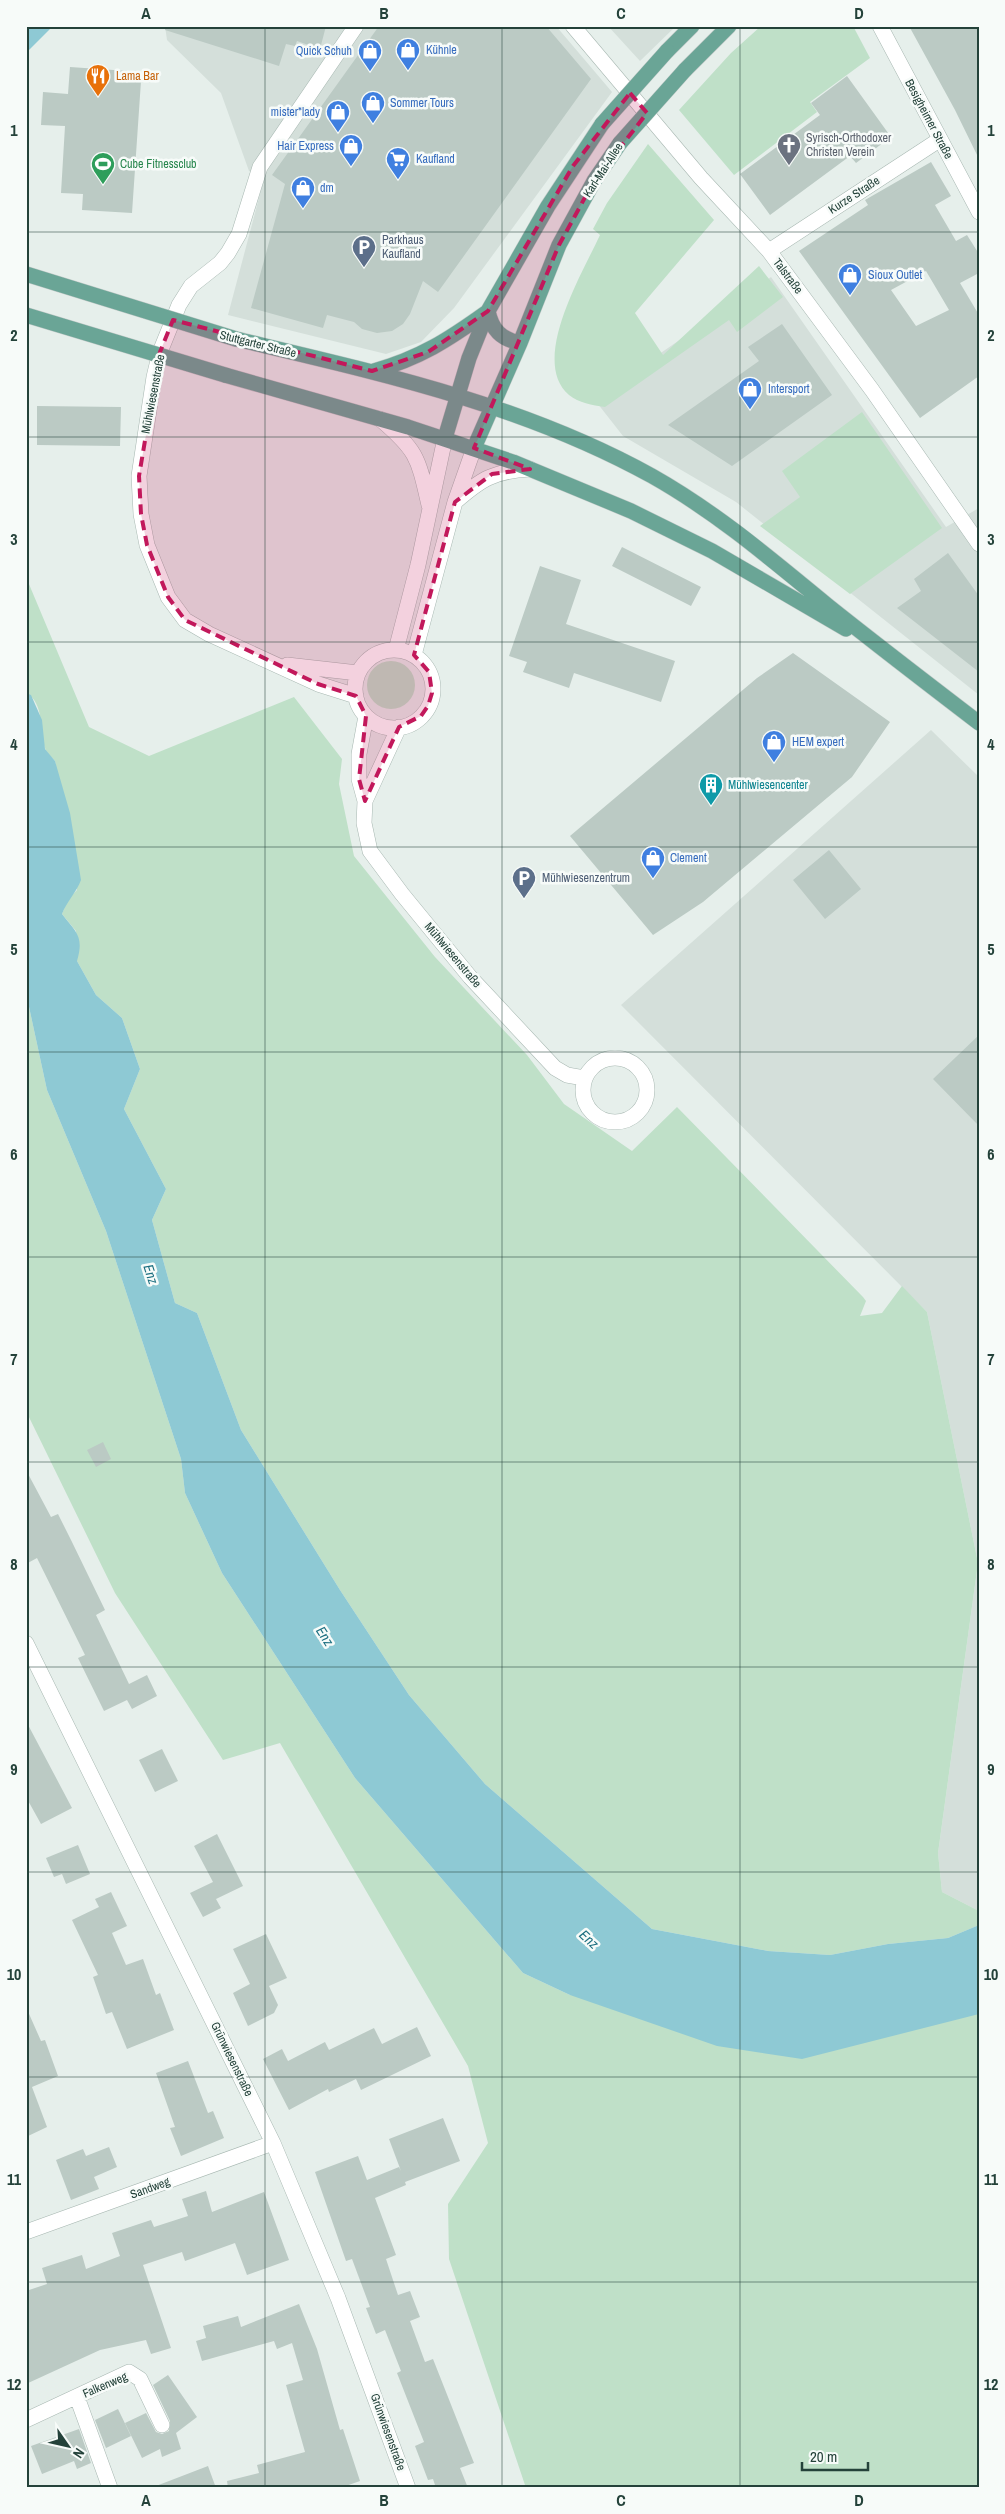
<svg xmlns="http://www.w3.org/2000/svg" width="1005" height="2514" viewBox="0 0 1005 2514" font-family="'Archivo Narrow',sans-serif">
<rect width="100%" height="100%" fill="#e6efeb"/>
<path fill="#d4dfda" d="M165,26H556L612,92L454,308L421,342L386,354L228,315L264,179L249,171L221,93L167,40Z
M608,26H676L640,61Z
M771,277L946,527L979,508V695L736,502L623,436L594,399Z
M931,730L979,777V1911L942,1892L938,1853L978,1563L927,1312L621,1005Z"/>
<path fill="#bfe0c8" d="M761,26H853L870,58L810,102L817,112L734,175L679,110L731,53Z
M648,144L714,220L635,313L663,355L759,266L783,297L737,332L729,320L605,407C592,405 579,403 569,395C529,361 583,272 600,235L593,229L607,203Z
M862,412L942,528L850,594L760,526L800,497L782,471Z
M26,577L89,727L149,756L294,697L342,759L339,784L354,856L435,957L527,1055L564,1104L632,1151L677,1107L863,1297L866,1301L860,1316L882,1313L902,1286L927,1312L978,1563L938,1853L942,1892L979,1911V1925L948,1938L888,1944L830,1955L768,1951L652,1929L485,1784L409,1695L340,1590L241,1430L197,1313L175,1303L152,1220L166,1189L124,1109L140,1069L122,1018L96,995L77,961L76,931L62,914L68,899L77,890L55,761C52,757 46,753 45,748C39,731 45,703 26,693Z
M367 685a24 24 0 1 1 48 0a24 24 0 1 1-48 0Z
M26,993L47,1090L106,1231L181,1459L185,1493L222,1573L355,1778L523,1973L570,1995L979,2014V2488H526L449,2259L448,2204L488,2143L468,2066L280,1743L223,1760L115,1593L26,1411Z"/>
<path fill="#8ec9d4" d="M26,26H53L26,53Z
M26,693L31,695L42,720L45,749L55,761L70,813L81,880C76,893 67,901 62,914C77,933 84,937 77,961L96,995L122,1018L140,1069L124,1109L166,1189L152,1220L175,1303L197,1313L241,1430L340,1590L409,1695L485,1784L652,1929L768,1951L830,1955L888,1944L948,1938L979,1925V2014L802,2059L717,2046L570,1995L523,1973L355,1778L222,1573L185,1493L181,1459L106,1231L47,1090L26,993Z"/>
<path fill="#bbcac4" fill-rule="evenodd" d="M166,26H326L320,49L297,41L295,46L286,44L279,66L165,30Z
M379,26H546L591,79L438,292L423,281L410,314L403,324L392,331L377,333L362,329L354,322L327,315L323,328L251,308L285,184L272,175Z
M909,26H979V159L955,110Z
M70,67L128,71L127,80L141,81L132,213L82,210L83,194L61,193L65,126L41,125L43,92L68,94Z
M847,76L891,137L856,163L850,156L770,215L740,174L820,115L811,103Z
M931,162L951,196L935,205L956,241L967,235L979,254V273L960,283L979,315V376L920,418L799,251L868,205L865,200ZM926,271L949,310L916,326L891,290Z
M782,324L832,395L732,466L668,425L759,361L748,347Z
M37,406L121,407L120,446L37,445Z
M622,547L701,587L691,606L612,566Z
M948,553L979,596V672L897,608L921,591L914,579Z
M540,566L581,580L566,624L675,661L661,702L574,673L569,688L523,672L527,662L509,656Z
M793,653L890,722L852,777L703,902L653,935L570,836L757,678Z
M829,850L861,889L825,919L793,880Z
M979,1035V1126L933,1079Z
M103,1442L111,1459L96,1467L87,1450Z
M26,1470L51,1517L58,1514L72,1542L105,1610L96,1615L129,1684L147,1675L157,1696L132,1709L127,1700L104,1711L78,1658L85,1655L37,1558L26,1564Z
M26,1721L72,1808L41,1824L26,1797Z
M162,1749L178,1781L155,1792L139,1760Z
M217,1834L243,1886L216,1899L221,1908L203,1917L190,1893L213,1882L194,1846Z
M78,1845L90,1874L66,1884L62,1874L54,1877L46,1858Z
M111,1892L127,1926L112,1933L126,1965L143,1959L156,1995L160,1993L174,2030L127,2049L112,2012L106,2014L93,1977L98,1975L72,1920L99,1907L95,1899Z
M266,1934L287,1978L269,1986L278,2005L274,2013L248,2026L233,1993L250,1984L233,1949Z
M26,2007L41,2041L45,2040L58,2076L32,2087L47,2127L26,2137Z
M417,2027L431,2056L361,2090L356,2079L329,2092L328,2089L289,2110L263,2059L282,2049L288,2061L325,2042L329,2050L374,2028L382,2044Z
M188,2061L208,2113L213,2111L224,2138L181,2156L170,2128L175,2127L156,2073Z
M443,2118L460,2161L405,2182L406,2185L375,2198L396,2255L386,2259L398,2295L410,2291L420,2317L410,2321L425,2362L433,2359L474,2463L460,2468L468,2488H436L433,2479L428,2480L415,2446L424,2442L397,2373L401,2371L385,2330L376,2334L366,2308L370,2307L352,2259L346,2261L315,2172L358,2156L367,2180L399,2167L401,2171L389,2139Z
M109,2147L117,2167L94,2177L99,2189L71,2200L56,2160L83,2149L86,2156Z
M206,2191L212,2212L264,2192L289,2260L247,2275L235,2243L185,2261L182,2252L143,2265L171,2348L151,2354L146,2340L100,2350L26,2384V2291L47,2284L42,2268L82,2255L86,2269L120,2256L112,2233L151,2220L154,2227L188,2216L182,2199Z
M299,2304L317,2349L340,2430L343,2429L360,2481L340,2488H228L227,2481L259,2473L257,2465L305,2452L286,2385L303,2380L292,2343L277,2349L274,2341L202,2361L196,2341L206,2338L203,2326L238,2316L241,2327Z
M168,2375L197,2417L176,2433L181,2449L162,2457L160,2449L142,2458L125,2423L146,2413L156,2432L162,2434L169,2431L170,2421L153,2385Z
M118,2409L131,2436L106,2448L95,2420Z
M79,2429L91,2463L77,2469L74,2461L42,2474L31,2446Z
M208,2466L216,2488H156V2486Z"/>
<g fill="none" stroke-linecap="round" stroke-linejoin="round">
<g stroke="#a8b8b2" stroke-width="16">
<path id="minor" d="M573,26L701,178L769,251L872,390L979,544
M880,26L979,212
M769,251L939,140
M380,419C418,451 418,458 429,505
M455,502C481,479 494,471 530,469
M396,650L418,565L445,438
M355 689a39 39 0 1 1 78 0a39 39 0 1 1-78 0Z
M414,655L455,502L474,448
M287,665L358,673
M356,696L318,684L209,634L185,620L168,597L147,545L141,514L139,476L154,377L160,352L179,305L191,286L220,263L228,253L239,234L260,167L356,26
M366,716L359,754V779L365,801L364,823L370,851L402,894L470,977L555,1068L567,1075L584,1078
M365,801L399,727
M583 1090a32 32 0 1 1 64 0a32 32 0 1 1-64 0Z
M26,1643L273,2143L338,2298L408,2488
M26,2232L273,2143
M77,2397L110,2488
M26,2420L129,2372L140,2379L162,2425"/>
</g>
<g stroke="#c2cac8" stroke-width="16">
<path id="major" d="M667,51L692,26
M685,70L729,26
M488,311C492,330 501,339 520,343
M236,339C379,373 522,404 652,476C716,512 771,559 827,605C877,645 928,684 979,723
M374,371C420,358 448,340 487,312
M225,375L408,427L513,462L631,511L712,551L846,629
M445,438L469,358L488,311L548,206L602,124
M474,448L520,343L559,245L594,181L620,143"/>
</g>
<use href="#minor" stroke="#fff" stroke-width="15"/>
<use href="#major" stroke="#6aa596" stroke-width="15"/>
<g stroke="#c2cac8" stroke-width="16" stroke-linecap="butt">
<path id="major-bridge" d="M602,124L667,51
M620,143L685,70
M26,274L236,339
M26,315L225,375"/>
</g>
<use href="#major-bridge" stroke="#6aa596" stroke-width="15"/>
</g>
<path fill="#c2185b" fill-opacity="0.2" stroke="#c2185b" stroke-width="4" stroke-dasharray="10 6" stroke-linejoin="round" d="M630,93L647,113L594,181L559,245L474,448L530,469L492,474L455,502L414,655L429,672L432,693L428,706L421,716L399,727L365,801L359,779L366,716L356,696L318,684L185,620L168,597L147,545L141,514L139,476L160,352L173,320L372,371L428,352L488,311L573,166Z"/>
<path fill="none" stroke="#24423a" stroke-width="1" stroke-opacity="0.55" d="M265,26V2488M502,26V2488M740,26V2488M26,232H979M26,437H979M26,642H979M26,847H979M26,1052H979M26,1257H979M26,1462H979M26,1667H979M26,1872H979M26,2077H979M26,2282H979"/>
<defs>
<g id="shop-pin" transform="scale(1.25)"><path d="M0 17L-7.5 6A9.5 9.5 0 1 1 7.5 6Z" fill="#3f7fe0" stroke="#f7fbf9"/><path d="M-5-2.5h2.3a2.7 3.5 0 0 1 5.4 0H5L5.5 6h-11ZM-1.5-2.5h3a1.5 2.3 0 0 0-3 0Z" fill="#fff"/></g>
<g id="restaurant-pin" transform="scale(1.25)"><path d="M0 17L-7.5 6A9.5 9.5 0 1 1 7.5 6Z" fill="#e8710a" stroke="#f7fbf9"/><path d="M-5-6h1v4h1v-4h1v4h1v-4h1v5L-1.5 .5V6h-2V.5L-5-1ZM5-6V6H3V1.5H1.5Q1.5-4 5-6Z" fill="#fff"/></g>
<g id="church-pin" transform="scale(1.25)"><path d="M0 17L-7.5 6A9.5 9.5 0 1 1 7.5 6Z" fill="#6b7280" stroke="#f7fbf9"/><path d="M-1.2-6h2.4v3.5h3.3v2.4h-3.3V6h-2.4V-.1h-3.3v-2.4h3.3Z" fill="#fff"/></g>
<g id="supermarket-pin" transform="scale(1.25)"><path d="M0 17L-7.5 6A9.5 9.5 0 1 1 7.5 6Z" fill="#3f7fe0" stroke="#f7fbf9"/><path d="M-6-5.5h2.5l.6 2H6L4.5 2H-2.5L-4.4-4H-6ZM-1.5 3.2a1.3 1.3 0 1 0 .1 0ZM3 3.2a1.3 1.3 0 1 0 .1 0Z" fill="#fff"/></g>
<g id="stadium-pin" transform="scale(1.25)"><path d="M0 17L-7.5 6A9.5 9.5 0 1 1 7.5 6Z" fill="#2e9e5b" stroke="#f7fbf9"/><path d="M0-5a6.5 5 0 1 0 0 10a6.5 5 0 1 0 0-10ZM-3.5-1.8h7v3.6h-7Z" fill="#fff"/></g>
<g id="parking-pin" transform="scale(1.25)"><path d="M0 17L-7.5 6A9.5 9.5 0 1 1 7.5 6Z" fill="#5c6f8a" stroke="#f7fbf9"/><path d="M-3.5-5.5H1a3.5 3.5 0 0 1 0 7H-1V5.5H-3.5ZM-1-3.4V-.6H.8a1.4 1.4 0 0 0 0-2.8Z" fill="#fff"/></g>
<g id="building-pin" transform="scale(1.25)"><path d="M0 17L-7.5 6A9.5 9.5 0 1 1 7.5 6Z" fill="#0f9aa8" stroke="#f7fbf9"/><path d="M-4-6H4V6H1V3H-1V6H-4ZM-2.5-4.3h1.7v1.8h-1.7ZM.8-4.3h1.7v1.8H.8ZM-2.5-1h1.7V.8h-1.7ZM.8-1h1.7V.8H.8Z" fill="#fff"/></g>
</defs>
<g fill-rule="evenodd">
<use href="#shop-pin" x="408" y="50"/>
<use href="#shop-pin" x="370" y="51"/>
<use href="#restaurant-pin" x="98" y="76"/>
<use href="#shop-pin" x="373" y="103"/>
<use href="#shop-pin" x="338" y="112"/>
<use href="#church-pin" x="789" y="145"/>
<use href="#shop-pin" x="351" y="146"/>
<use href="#supermarket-pin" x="398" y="159"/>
<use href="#stadium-pin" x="103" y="164"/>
<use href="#shop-pin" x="303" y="188"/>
<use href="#parking-pin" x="364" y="247"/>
<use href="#shop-pin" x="850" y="275"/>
<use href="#shop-pin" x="750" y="389"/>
<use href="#shop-pin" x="774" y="742"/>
<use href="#building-pin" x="711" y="785"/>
<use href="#shop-pin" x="653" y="858"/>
<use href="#parking-pin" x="524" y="878"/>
</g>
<g text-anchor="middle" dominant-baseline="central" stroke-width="5" stroke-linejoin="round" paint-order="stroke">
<g font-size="12" fill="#366cbe" stroke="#f7fbf9" text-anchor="start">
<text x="426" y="50">Kühnle</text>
<text x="352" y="51" text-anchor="end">Quick Schuh</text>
<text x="390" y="103">Sommer Tours</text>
<text x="320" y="112" text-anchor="end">mister*lady</text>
<text x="334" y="146" text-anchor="end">Hair Express</text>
<text x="416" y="159">Kaufland</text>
<text x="320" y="188">dm</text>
<text x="868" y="275">Sioux Outlet</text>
<text x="768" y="389">Intersport</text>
<text x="792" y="742">HEM expert</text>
<text x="670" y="858">Clement</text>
</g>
<g font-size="12" fill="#c56008" stroke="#f7fbf9" text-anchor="start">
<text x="116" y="76">Lama Bar</text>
</g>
<g font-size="12" fill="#24423a" stroke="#f7fbf9">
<text transform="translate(929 119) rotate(62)">Besigheimer Straße</text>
<text transform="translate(603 170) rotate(-57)">Karl-Mai-Allee</text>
<text transform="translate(854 195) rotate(-33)">Kurze Straße</text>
<text transform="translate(788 276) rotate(53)">Talstraße</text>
<text transform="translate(258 344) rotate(14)">Stuttgarter Straße</text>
<text transform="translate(153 394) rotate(-79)">Mühlwiesenstraße</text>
<text transform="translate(453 955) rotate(50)">Mühlwiesenstraße</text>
<text transform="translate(232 2059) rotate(64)">Grünwiesenstraße</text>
<text transform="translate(150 2188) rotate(-20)">Sandweg</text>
<text transform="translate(105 2385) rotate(-23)">Falkenweg</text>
<text transform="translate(388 2432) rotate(70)">Grünwiesenstraße</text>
</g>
<g font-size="12" fill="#5b616d" stroke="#f7fbf9" text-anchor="start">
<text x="806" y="138">Syrisch-Orthodoxer<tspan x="806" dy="14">Christen Verein</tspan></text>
</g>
<g font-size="12" fill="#27864d" stroke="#f7fbf9" text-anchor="start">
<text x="120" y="164">Cube Fitnessclub</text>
</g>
<g font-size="12" fill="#4e5e75" stroke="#f7fbf9" text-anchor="start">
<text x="382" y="240">Parkhaus<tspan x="382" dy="14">Kaufland</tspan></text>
<text x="542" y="878">Mühlwiesenzentrum</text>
</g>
<g font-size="12" fill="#0d838f" stroke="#f7fbf9" text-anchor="start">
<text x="728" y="785">Mühlwiesencenter</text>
</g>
<g font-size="14" font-style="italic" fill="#1c6f80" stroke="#f7fbf9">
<text transform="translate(151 1274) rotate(72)">Enz</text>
<text transform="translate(325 1636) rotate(57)">Enz</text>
<text transform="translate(589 1939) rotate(43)">Enz</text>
</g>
</g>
<rect width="1005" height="2514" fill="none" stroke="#f7fbf9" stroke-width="55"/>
<g transform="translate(68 2446) rotate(124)" stroke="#f7fbf9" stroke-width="4" paint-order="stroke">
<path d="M0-4L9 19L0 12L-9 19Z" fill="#24423a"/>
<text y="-8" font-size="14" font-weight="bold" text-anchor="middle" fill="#24423a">N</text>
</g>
<path d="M802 2462v8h66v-8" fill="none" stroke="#24423a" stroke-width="2.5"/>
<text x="810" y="2462" font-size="15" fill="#24423a" stroke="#f7fbf9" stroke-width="4" paint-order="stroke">20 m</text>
<rect x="28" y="28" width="950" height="2458" fill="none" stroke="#24423a" stroke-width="2"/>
<g font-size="16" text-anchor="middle" font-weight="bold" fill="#24423a">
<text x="146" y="19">A</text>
<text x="384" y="19">B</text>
<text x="621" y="19">C</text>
<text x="859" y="19">D</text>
<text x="14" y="136">1</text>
<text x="991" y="136">1</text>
<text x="14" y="341">2</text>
<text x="991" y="341">2</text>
<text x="14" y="545">3</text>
<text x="991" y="545">3</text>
<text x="14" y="750">4</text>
<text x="991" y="750">4</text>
<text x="14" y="955">5</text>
<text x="991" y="955">5</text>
<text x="14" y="1160">6</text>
<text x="991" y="1160">6</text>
<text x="14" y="1365">7</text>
<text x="991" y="1365">7</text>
<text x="14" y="1570">8</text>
<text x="991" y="1570">8</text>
<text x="14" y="1775">9</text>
<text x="991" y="1775">9</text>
<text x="14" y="1980">10</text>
<text x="991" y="1980">10</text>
<text x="14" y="2185">11</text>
<text x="991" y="2185">11</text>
<text x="14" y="2390">12</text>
<text x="991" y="2390">12</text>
<text x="146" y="2506">A</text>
<text x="384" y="2506">B</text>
<text x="621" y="2506">C</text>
<text x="859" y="2506">D</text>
</g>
</svg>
